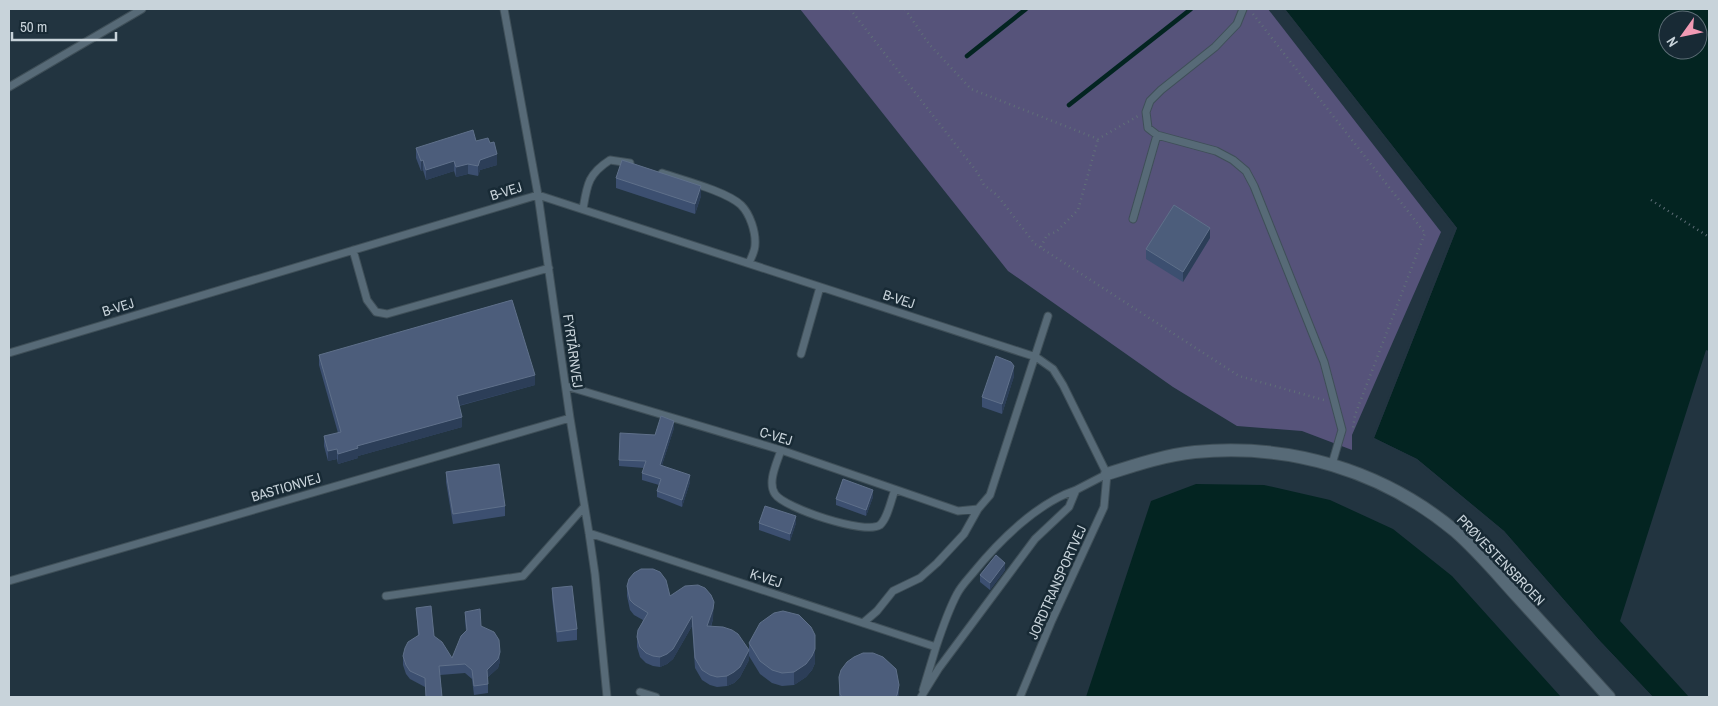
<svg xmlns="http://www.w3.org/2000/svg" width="1718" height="706" viewBox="0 0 1718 706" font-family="'Archivo Narrow',sans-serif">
<rect width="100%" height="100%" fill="#223440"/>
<path fill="#56537a" d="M800,9H1268L1441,232L1352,435V450L1302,431L1237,426L1173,387L1008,271Z"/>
<path fill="#032421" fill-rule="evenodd" d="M1285,9H1709V351L1706,350L1620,621L1689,697H1653L1599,640L1504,531L1417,459L1374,438L1457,228ZM1668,20H1698V50H1668Z
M1196,484L1264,485L1330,500L1393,529L1452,576L1561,697H1086L1151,501Z"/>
<path fill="#223440" d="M1282,9H1285L1457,228L1374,438L1417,459L1504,531L1599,640L1653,697H1649L1598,641L1502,533L1416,461L1372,439L1454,228Z"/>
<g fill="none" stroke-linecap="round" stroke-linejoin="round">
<path stroke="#032421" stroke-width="4.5" d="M967,56L1026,9
M1069,105L1191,9"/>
<g stroke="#3f4f58" stroke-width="9">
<path id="service" d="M504,9L538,195L570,418L589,533L595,574L607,697
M1243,9L1237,24L1215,47L1161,90L1150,101L1146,112L1148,128L1157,135L1216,151L1233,160L1246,171L1254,186L1324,362L1342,430L1332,464
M9,87L142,9
M662,173C682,180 726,191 741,205C750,214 756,232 755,245C755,251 751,258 749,263
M583,209C587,185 588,174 610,160L630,163
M1133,219L1157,135
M353,250L367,300L376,312L387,314L549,268
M9,353L538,195L1036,357L1053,369L1063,385L1107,474
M801,354L820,287
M566,386L781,450L958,511L978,509
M781,450C777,463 767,482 775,494C784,508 865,535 880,525C888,518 891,499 895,490
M589,533L936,647C942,629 948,611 957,594C961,586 968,579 973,573C999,541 1037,503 1076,490
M9,581L570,418
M386,596L523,576L584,507
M863,623L877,611L893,591L920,578L937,563L964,534L978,509L990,495L1048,316
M923,690L936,647
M640,692L656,697
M921,697L939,668L1035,539L1069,507L1076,490L1107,474
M1020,697L1052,620L1104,507L1107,474"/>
</g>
<g stroke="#3f4f58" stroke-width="14">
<path id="minor" d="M1107,474C1135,465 1165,455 1195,452C1289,443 1382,470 1455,531C1478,551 1497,574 1518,597C1548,630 1579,664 1609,697"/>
</g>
<path stroke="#606f79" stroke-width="2.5" stroke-dasharray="1 4" stroke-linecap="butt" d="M850,9L977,172L984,185L997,195L1035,244L1239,376L1324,400
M905,9L929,44L971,89L1098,139L1138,116
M1253,14L1425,233L1355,415L1353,428
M1651,200L1709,237
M1041,247L1047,235L1056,232L1078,210L1098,139"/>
<use href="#service" stroke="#576a77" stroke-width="7"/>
<use href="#minor" stroke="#576a77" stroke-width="12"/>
</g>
<path fill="#3c4f70" d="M476,141L497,165L480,170L478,176L468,174L456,177L454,171L426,180L423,170L421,171L416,158V148Z
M616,178L701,196L695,214L616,188Z
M1210,238L1183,282L1146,259V249Z
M319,355L535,385L459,406L462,427L358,456V458L338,464L337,459L328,461L324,446V436L338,433L319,365Z
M1014,376L1002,414L982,407V397Z
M674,428L662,465L690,482L682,507L657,497V491L659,485L642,480V473L644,468L619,466V460L655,435Z
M446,472L505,506V516L453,524L446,482Z
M873,497L866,516L836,505V499Z
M759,523H796L790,541L759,530Z
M1005,570L990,590L980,582V575Z
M627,586L670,596L713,619L711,627L749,660L740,677L734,683L727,686L717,687L710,685L702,680L695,668L692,626L673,659L667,664L660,667L653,666L646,663L640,657L637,647V637L643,620L634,615L630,610L627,596Z
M552,588L577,629V640L557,642L552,598Z
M416,608L434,636L452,658L466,631L465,620V612L481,626L500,661L498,668L488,677V693L474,695L472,679L465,673L440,675L442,697H426L425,687L410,679L406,674L403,665V656L418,635Z
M815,635V663L812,670L806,677L794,685L782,686L772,683L760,674L749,656V643Z
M839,677L899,697H839Z"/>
<path fill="#2c3e58" d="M497,154V165L480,170L478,176V166L480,160Z
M423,160V170L421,171V161Z
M454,161V171L426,180V170Z
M468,164V174L456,177V167Z
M701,186V196L695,214V204Z
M1210,228V238L1183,282V272Z
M1014,366V376L1002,414V404Z
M535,375V385L457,406V396Z
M462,417V427L358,456V458L338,464V454L357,446Z
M674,421V428L660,471V465Z
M337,449V459L328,461V451Z
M690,475V482L682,507V500Z
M873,490V497L866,516V510Z
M796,516V523L790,541V534Z
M1005,563V570L990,590V583Z
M714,602L713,619L707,637V626Z
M692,616V626L673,659L667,664L660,667V657Z
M815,649V663L812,670L806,677L794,685V672Z
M749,650V660L740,677L734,683L727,686V676Z
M500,652V661L498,668L487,678V670Z
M899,685V697H896Z"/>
<path fill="#4c5d7b" stroke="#5f708a" d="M473,130L476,141L488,138L490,143L494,142L497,154L480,160L478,166L468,164L456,167L454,161L426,170L423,160L421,161L416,148Z
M622,160L701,186L695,204L616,178Z
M1174,205L1210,228L1183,272L1146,249Z
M512,300L535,375L457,396L462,417L357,446L358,448L338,454L337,449L328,451L324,436L341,432L319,355Z
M996,356L1011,362L1014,366L1002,404L982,397Z
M661,416L674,421L660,465L690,475L682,500L657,491L661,479L642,473L646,461L619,460L620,433L655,435Z
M499,464L505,506L453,514L446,472Z
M843,479L873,490L866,510L836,499Z
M765,506L796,516L790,534L759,523Z
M996,555L1005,563L990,583L980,575Z
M641,569H653L660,572L666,580L670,596L685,586L698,585L705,588L711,595L714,602L713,609L707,626L723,627L732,630L738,634L749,650L740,667L734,672L727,676L717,677L710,675L702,670L695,658L692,616L673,649L667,654L660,657L653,656L646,653L640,647L637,637L638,630L648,613L634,604L630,600L627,586L629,579L634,573Z
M572,586L577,629L557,632L552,588Z
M431,606L434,636L442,642L452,658L461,636L467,630L465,612L480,609L481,626L494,632L499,640L500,652L498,659L487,670L488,684L474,686L472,670L465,664L439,666L442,697H426L425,678L410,671L406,665L403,656L405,648L408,642L419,635L416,608Z
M783,611L799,615L811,627L815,635V649L812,656L806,664L794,672L782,673L772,670L760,661L749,643L760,623L774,613Z
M863,653H873L883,657L896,669L899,685L897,695L896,697H842L840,694L839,677L841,670L847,662L854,657Z"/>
<g text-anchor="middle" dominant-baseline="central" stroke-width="5" stroke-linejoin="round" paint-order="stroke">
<g font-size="14" fill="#c8d3da" stroke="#182a35">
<text transform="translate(506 191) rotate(-17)">B-VEJ</text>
<text transform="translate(899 299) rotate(18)">B-VEJ</text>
<text transform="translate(118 307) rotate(-17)">B-VEJ</text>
<text transform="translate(573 351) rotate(82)">FYRTÅRNVEJ</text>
<text transform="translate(776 436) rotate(17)">C-VEJ</text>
<text transform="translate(286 487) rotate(-16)">BASTIONVEJ</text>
<text transform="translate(1501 560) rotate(46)">PRØVESTENSBROEN</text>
<text transform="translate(766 578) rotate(18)">K-VEJ</text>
<text transform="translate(1057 582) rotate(-66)">JORDTRANSPORTVEJ</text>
</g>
</g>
<rect width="1718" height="706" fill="none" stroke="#c8d3da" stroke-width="20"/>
<g transform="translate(1683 35) rotate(237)"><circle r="24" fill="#182a35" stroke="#5e6e77"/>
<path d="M0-4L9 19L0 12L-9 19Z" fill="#f19ab4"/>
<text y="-8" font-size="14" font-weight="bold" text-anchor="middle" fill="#c8d3da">N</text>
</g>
<path d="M12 32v8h104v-8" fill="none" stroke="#c8d3da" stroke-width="2.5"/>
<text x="20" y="32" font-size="15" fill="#c8d3da" stroke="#182a35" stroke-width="4" paint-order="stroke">50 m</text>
</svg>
